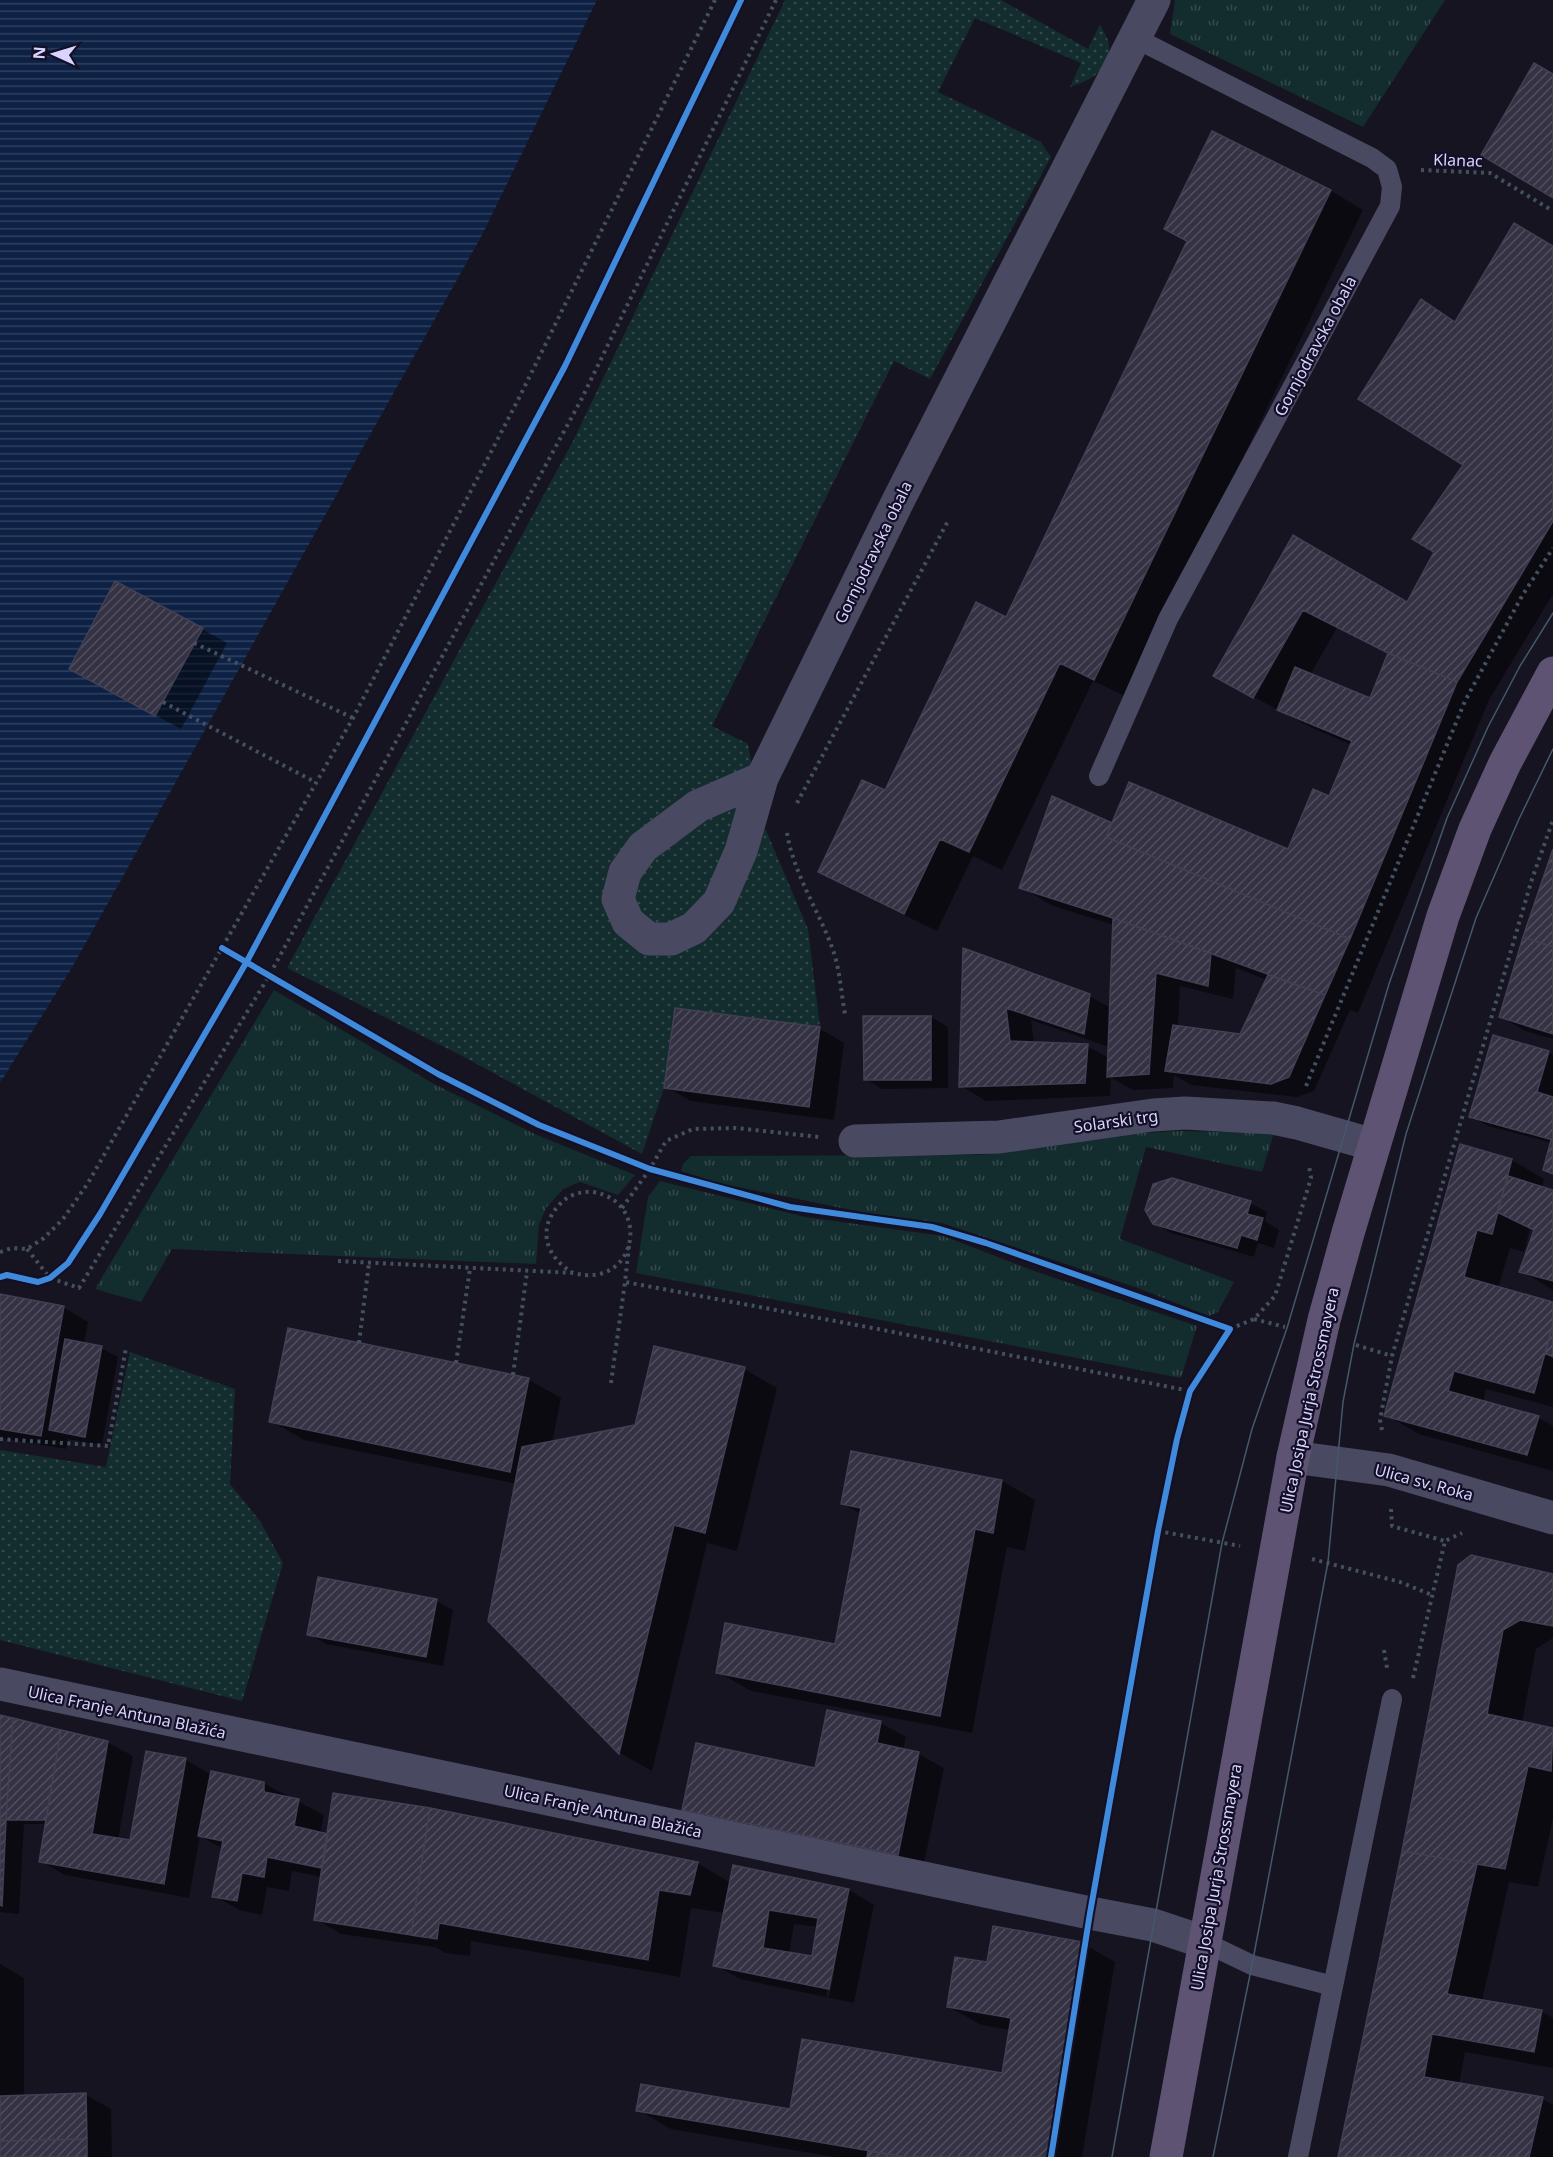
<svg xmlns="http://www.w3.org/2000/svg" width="1553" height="2157" viewBox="0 0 1553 2157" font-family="'Noto Sans',sans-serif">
<defs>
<pattern id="grass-tufts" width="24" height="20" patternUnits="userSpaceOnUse" patternTransform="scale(1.5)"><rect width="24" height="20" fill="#132c2d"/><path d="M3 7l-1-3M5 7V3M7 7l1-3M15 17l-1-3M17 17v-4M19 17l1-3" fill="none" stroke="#354a4c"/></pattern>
<pattern id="park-dots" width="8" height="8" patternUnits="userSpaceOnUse" patternTransform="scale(1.5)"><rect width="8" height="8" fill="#132c2d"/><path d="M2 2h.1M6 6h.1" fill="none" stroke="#354a4c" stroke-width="1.8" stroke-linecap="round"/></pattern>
<pattern id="water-rules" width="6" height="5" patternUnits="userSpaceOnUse" patternTransform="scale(1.5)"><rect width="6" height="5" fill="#0d2144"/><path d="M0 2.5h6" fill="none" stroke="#304060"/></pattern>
<pattern id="building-hatch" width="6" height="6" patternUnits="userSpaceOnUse" patternTransform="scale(1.5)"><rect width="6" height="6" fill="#343243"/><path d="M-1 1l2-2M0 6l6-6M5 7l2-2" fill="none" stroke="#514f5f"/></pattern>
</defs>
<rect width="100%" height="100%" fill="#161421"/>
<path fill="url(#grass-tufts)" d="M1175,0H1445L1363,127L1170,34Z
M274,990L434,1084L535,1134L635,1175L618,1195L580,1182L563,1189L546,1208L539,1225L536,1264L172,1249L141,1302L95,1289Z
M1181,1131L1274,1133L1262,1172L1146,1147L1120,1239L1234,1282L1218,1312L1209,1316L1138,1288L942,1223L867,1213L723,1184L681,1171L683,1164L691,1156L982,1155L1087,1136Z
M660,1181L805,1217L943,1236L1037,1272L1197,1326L1181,1378L636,1273L648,1197Z"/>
<path fill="url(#park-dots)" d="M785,0H1001L1088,49L1100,24C1103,31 1109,39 1109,46C1110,71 1091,80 1070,87L1081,63L975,18L938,92L1041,142L1051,157L930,379L894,361L712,726L748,744L762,821L808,929L820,1027L675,1008L664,1088L642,1154L466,1058L287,968L573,441Z
M130,1352L235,1389L230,1484L260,1521L283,1563L242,1701L0,1640V1450L106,1467Z"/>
<path fill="url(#water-rules)" d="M0,0H597L482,235L70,971L0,1083Z"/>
<path fill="#0007" fill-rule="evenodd" d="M1212,133L1331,191L1363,210L1127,697L1093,681L1002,870L973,856L937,931L852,890L820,872L886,792L1007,619L1189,242L1166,229Z
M1553,248V594L1489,700L1358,1013L1350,1010L1314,1091L1297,1097L1191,1085L1174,1075L1173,1088L1133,1090L1111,1078L1110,1096L986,1101L961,1086L964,950L1089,996L1111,1008L1114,925L1053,906L1021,887L1113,825L1289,851L1330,798L1352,745L1312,728L1248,694L1294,537L1408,604L1436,551L1465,464L1422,301L1457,322ZM1337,628L1389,654L1371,700L1310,675ZM1236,968L1267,980L1241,1036L1178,1027L1180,986L1233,999ZM1031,1020L1109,1047V1058L1087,1046L1034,1043Z
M202,629L227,643L181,729L96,683Z
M1553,853V1039L1525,1031L1500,1016Z
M931,1017L948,1027V1088L882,1089L865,1079Z
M819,1028L844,1043L834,1120L691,1101L666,1087Z
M1548,1052L1553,1055V1175L1544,1170L1552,1143L1488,1126L1471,1116Z
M1461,1146L1512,1160L1544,1179L1542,1188L1553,1191V1290L1521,1271L1535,1231L1530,1229L1524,1252L1510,1248L1498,1288L1553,1303V1407L1486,1389L1483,1402L1538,1417L1553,1426V1471L1419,1434L1386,1415Z
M1250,1203L1267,1212L1265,1221L1279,1230L1274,1248L1258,1243L1254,1257L1171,1233L1154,1223Z
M0,1296L63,1307L88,1322L84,1345L101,1348L118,1357L102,1445L68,1439L66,1449L0,1438Z
M290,1330L529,1380L561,1398L552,1443L637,1427L744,1369L777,1388L737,1551L707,1543L652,1771L620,1753L490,1621L517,1484L304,1440L271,1421Z
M852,1453L1002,1481L1035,1500L1025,1551L1007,1547L972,1733L751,1691L718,1672L836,1645L861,1514L843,1504Z
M1459,1566L1553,1576V1638L1536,1649L1522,1723L1553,1730V1818L1538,1887L1509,1882L1482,2001L1541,2011L1553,2018V2068L1465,2052L1459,2085L1542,2099L1553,2105V2157H1339L1404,1852Z
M436,1601L453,1610L443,1666L326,1644L309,1634Z
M0,1717L107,1742L133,1756L118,1840L131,1842L147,1753L186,1760L212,1775L263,1783L324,1815L320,1834L697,1863L731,1883L849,1890L874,1905L854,2003L740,1979L715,1965L725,1913L691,1908L680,1977L471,1941L470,1956L445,1953L435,1947L341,1934L316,1919L322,1877L292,1871L289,1891L267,1887L262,1915L239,1910L214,1896L223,1849L200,1836L189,1898L65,1875L40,1861L47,1824H24L19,1914L0,1912ZM24,1818H53V1821H24ZM794,1924L818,1927L813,1957L789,1954ZM832,1968H835L829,1997L826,1996Z
M881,1723L906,1737L903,1750L919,1754L944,1768L923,1868L709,1824L684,1809L816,1769Z
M1082,1943L1115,1962L1082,2157H834L671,2129L638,2110L792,2111L1003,2075L1010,2030L981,2025L949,2007L988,1964Z
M0,1964L24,1978V2097L86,2095L111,2109L112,2157H0Z"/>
<path fill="url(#building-hatch)" stroke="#433f54" stroke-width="1.5" fill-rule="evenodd" d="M1534,63L1553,74V198L1481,155Z
M1212,131L1331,190L1094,680L1060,663L969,852L940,839L904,914L818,872L862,780L885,790L976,602L1006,617L1187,241L1164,229Z
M1514,223L1553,246V521L1457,682L1388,653L1303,610L1253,698L1213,676L1293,535L1407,602L1434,552L1412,539L1463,465L1358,399L1421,299L1455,322Z
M115,581L203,628L155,716L69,669Z
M1388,653L1457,682L1350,939L1106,837L1129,782L1288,849L1313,789L1329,796L1352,741L1277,710L1295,667L1370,698Z
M1052,796L1112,823L1106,837L1350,939L1325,995L1113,918L1019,888Z
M1553,849V947L1523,937Z
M1113,918L1211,953L1208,986L1156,973L1149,1074L1107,1077Z
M1523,937L1553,947V1034L1499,1017Z
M963,948L1090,994L1084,1034L1006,1008L1010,1041L1088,1044L1085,1083L959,1087Z
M1268,975L1325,995L1289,1077L1271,1084L1165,1071L1173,1025L1240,1034Z
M675,1008L820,1027L809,1107L664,1088Z
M863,1016H931V1080H864Z
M1493,1035L1549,1051L1537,1092L1553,1097V1140L1469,1117Z
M1551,1140H1553V1174L1543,1170Z
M1460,1144L1512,1159L1492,1234L1477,1230L1464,1277L1553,1302V1324L1534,1393L1454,1371L1448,1391L1539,1416L1527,1455L1384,1416Z
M1508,1176L1553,1190V1281L1519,1272L1534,1230L1497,1212Z
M1172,1178L1251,1201L1247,1214L1263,1218L1257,1240L1241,1235L1237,1248L1153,1224L1145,1210L1153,1184Z
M0,1294L64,1306L41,1436L0,1429Z
M1553,1324V1357L1545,1353Z
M288,1328L529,1378L510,1472L269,1422Z
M65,1339L102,1346L85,1437L49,1430Z
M654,1346L745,1367L705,1533L674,1525L619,1754L488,1621L522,1447L635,1425Z
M851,1451L1002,1480L993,1533L975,1529L940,1716L716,1673L725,1623L835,1644L861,1508L841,1504Z
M1471,1555L1553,1574V1626L1520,1620L1503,1630L1487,1714L1553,1728L1551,1771L1528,1766L1505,1869L1402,1851L1458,1565Z
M318,1577L437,1599L426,1657L307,1635Z
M827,1710L881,1721L877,1743L919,1752L898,1855L682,1810L696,1743L815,1768Z
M0,1715L13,1718L6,1820H0Z
M13,1718L61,1730L46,1820H6Z
M61,1730L108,1741L92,1834L130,1840L146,1751L186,1758L164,1884L39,1862Z
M211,1771L264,1782V1792L299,1799L294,1826L328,1834L322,1868L267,1857L264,1877L242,1873L237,1901L212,1897L223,1841L198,1836Z
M333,1793L430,1808L411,1935L314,1920Z
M430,1808L698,1862L690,1895L659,1890L648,1960L439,1923L437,1939L411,1935Z
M0,1820H6L2,1906L0,1905Z
M1402,1851L1477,1864L1447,1994L1542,2010L1534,2052L1432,2034L1424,2077L1543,2097L1529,2157H1338Z
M733,1865L849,1889L829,1989L713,1966ZM769,1910L818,1918L812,1956L763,1948Z
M993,1926L1083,1942L1047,2157H906L636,2111L641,2084L790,2109L802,2039L1002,2073L1011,2018L947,2007L955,1957L987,1962Z
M86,2093L87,2139L0,2141V2096Z
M87,2139V2157H0V2141Z
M868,2151L906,2157H867Z"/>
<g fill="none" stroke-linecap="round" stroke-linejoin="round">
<path stroke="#44505f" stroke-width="4" stroke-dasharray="3 4.5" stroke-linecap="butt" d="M1421,170L1490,173L1553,211
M194,643L353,718
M163,702L315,782
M797,803L948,521
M787,833C794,875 819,911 833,950C840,970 841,993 845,1014
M1306,1086L1465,701L1522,596L1553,548
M622,1208L650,1169L666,1141L693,1129L736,1128L819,1137
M629,1246L625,1282L878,1329L1190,1391
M27,1249L50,1278L79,1288L269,976L581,400L776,0
M0,1252L12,1248L27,1249L44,1238L63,1219L88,1183L353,718L519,398L715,0
M338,1261L573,1273C638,1290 652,1201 593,1192C581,1191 568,1195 560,1204C536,1229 546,1257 573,1273
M1254,1319L1285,1327
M1230,1329L1254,1319L1275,1296L1311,1178L1309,1166
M359,1343L369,1263
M1356,1345L1392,1356
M456,1363L470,1269
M513,1375L527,1272
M611,1383L625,1282
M1382,1430L1380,1420L1392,1356L1532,879L1553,820
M0,1439L108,1446L126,1348
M1391,1509L1392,1526L1445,1541
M1158,1531L1240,1546
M1312,1559L1400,1582L1432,1595
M1384,1650L1387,1668
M1413,1678L1445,1541L1462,1533"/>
<path stroke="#4a4962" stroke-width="20" d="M1099,776L1168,619L1390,206L1392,187L1387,169L1372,158L1135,38
M1204,1942L1252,1965L1333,1986
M1298,2157L1392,1699"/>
<path stroke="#4a4962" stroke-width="33" d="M762,778L698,806L643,847L625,872L618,899L628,922L649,939H671L694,928L719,902L741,851L762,778L899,499L1154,0
M855,1141L999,1137L1153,1115L1185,1113L1273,1118L1297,1123L1374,1145
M1293,1457L1389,1470L1553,1518
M0,1684L1090,1913L1153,1925L1204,1942"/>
<path stroke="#5e5373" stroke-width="33" d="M1166,2157L1293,1457L1324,1320L1348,1233L1443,916L1475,829L1505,763L1553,673"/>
<path stroke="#43596b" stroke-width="1.5" d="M1112,2157L1222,1543L1252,1429L1287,1328L1389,984L1447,818L1488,727L1520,666L1553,613
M1213,2157L1252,1965L1328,1562L1343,1402L1354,1344L1406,1134L1476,918L1519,819L1553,749"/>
<g stroke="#130f26" stroke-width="10">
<path id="cycleway" d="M222,948L438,1074L539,1125L650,1169L790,1207L932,1227L986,1243L1230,1329L1190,1391L1177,1439L1158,1531L1090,1913L1051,2157
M0,1277L7,1275L38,1282L50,1278L68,1263L100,1214L246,963L565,366L741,0"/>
</g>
<use href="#cycleway" stroke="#408adc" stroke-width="6"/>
</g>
<g text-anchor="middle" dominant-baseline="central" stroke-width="4.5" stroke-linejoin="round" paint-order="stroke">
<g font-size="16" fill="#d9d4ff" stroke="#130f26">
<text transform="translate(1458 160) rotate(2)">Klanac</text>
<text transform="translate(1315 346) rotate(-62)">Gornjodravska obala</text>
<text transform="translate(873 552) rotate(-64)">Gornjodravska obala</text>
<text transform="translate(1116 1121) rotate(-8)">Solarski trg</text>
<text transform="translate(1309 1400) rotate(-78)">Ulica Josipa Jurja Strossmayera</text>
<text transform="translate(1424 1482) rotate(15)">Ulica sv. Roka</text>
<text transform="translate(127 1712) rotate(12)">Ulica Franje Antuna Blažića</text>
<text transform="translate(603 1811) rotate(12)">Ulica Franje Antuna Blažića</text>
<text transform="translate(1216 1877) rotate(-80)">Ulica Josipa Jurja Strossmayera</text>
</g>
</g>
<g transform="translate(54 54) rotate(274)" stroke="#130f26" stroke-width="4.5" paint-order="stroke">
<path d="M0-4.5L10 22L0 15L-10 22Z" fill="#d9d4ff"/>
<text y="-9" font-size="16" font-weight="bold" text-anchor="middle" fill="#d9d4ff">N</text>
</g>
</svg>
